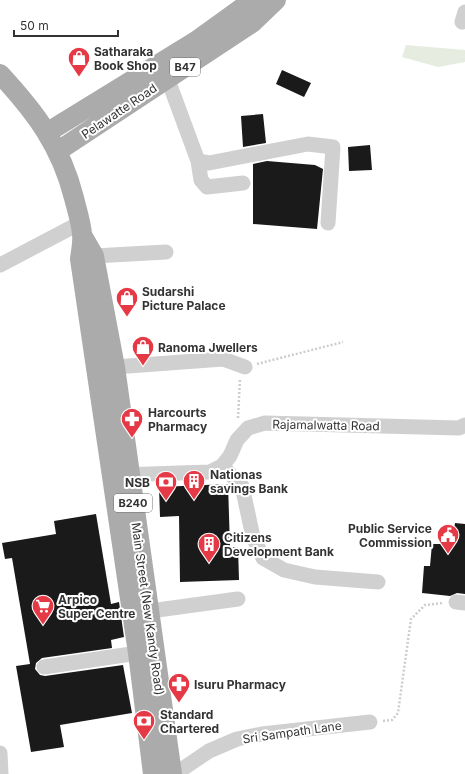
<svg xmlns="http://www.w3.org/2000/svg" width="465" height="774" viewBox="0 0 465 774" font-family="Inter,sans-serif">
<rect width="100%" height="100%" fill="#fff"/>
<path fill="#e6ecdf" d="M406,45L465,50V62L438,67L402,57Z"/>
<path fill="#1a1a1a" d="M282,70L311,83L304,97L276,84Z
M263,114L266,143L243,147L241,116Z
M370,145L372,170L349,171L348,147Z
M267,161L315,165L323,169L317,229L253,224V164Z
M228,484L230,547H238L239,580L180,582L179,516L160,517L159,487Z
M96,514L111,604L119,602L124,637L111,640L112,648L42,658L36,663L35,669L40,675L45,676L123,665L132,713L60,725L64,747L31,752L16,666L30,664L12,558L5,559L2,543L56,534L54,521Z
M455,523L465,524V594L457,593L450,596L422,593L424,566H430L432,544H443L444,529L454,530Z"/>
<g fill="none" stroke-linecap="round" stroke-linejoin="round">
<path stroke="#cdcdcd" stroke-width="2.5" stroke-dasharray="2 2" stroke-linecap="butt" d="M257,364L343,342
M238,418L240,379
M383,721L392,720L398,713L411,619L425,605L443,603"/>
<path stroke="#d0d0d0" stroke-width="15" d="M462,22L465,12
M164,69L198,161L209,163L308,144L333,147L328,223
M198,161L201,180L207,187L243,183
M94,256L166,252
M0,265L80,223
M115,367L223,359L245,367
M222,466L242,486L253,537L263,558L284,570L315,577L378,582
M119,475L210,472L222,466L230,456L237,440L248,428L265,423L459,428L465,425
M456,602L465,603
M150,611L238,599
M44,667L138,653
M0,753L1,774
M175,774L209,751L237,739L262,734L370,722"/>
<path stroke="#ababab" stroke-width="20" d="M0,74C36,113 61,146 74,198C77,210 81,222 82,234C83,242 81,251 80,259L138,653L153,774
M48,132L196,41L253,0
M58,151L252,23L276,0
M82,235L94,256L115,367L172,774"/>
</g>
<defs>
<g id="shop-pin" transform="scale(1.15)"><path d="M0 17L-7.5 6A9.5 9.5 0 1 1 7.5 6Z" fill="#e63946" stroke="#fff"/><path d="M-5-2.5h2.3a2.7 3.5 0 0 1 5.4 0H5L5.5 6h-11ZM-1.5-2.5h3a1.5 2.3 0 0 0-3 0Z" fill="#fff"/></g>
<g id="pharmacy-pin" transform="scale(1.15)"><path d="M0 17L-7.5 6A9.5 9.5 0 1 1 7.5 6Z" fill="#e63946" stroke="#fff"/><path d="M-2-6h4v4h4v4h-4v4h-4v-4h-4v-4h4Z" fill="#fff"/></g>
<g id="building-pin" transform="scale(1.15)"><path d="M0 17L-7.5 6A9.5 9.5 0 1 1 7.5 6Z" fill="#e63946" stroke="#fff"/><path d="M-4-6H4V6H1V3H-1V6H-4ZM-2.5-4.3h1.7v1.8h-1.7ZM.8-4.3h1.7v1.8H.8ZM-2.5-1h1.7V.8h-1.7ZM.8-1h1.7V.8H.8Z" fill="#fff"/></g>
<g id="bank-pin" transform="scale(1.15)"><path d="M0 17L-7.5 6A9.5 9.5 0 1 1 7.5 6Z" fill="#e63946" stroke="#fff"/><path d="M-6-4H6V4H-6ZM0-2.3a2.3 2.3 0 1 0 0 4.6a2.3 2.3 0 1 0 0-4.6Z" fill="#fff"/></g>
<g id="civic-pin" transform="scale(1.15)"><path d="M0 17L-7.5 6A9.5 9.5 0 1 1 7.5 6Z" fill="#e63946" stroke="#fff"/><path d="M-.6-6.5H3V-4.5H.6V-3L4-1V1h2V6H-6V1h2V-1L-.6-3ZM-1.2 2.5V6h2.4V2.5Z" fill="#fff"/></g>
<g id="supermarket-pin" transform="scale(1.15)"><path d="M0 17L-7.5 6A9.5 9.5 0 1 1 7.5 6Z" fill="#e63946" stroke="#fff"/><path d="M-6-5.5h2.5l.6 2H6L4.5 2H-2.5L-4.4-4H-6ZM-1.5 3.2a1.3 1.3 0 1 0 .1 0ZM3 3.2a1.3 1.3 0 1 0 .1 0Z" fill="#fff"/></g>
</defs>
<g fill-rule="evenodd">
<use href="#shop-pin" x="79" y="58"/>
<use href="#shop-pin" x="127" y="298"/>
<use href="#shop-pin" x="143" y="347"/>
<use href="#pharmacy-pin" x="132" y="419"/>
<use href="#building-pin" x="194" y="481"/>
<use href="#bank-pin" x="166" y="482"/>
<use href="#civic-pin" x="448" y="535"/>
<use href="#building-pin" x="209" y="544"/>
<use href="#supermarket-pin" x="43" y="606"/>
<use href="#pharmacy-pin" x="179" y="684"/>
<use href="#bank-pin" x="144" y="721"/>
</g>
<g text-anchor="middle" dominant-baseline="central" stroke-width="4" stroke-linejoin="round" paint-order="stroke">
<g fill="#fff" stroke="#707070" stroke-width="1">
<rect x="170" y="58" width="30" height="18" rx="3"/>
<rect x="114" y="494" width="38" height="18" rx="3"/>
</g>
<g font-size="11" font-weight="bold" fill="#333">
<text x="185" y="67">B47</text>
<text x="133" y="503">B240</text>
</g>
<g font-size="12" font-weight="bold" fill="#333" stroke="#fff" text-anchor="start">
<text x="94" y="51">Satharaka<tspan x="94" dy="14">Book Shop</tspan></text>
<text x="142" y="291">Sudarshi<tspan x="142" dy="14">Picture Palace</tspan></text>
<text x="158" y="347">Ranoma Jwellers</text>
<text x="148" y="412">Harcourts<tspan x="148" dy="14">Pharmacy</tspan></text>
<text x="210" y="474">Nationas<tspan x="210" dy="14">savings Bank</tspan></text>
<text x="150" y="482" text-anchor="end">NSB</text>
<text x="432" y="528" text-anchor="end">Public Service<tspan x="432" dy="14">Commission</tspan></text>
<text x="224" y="537">Citizens<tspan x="224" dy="14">Development Bank</tspan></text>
<text x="58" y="599">Arpico<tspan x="58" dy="14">Super Centre</tspan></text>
<text x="194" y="684">Isuru Pharmacy</text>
<text x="160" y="714">Standard<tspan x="160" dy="14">Chartered</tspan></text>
</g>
<g font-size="12" fill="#333" stroke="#fff">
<text transform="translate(119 111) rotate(-34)">Pelawatte Road</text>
<text transform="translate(326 425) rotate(1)">Rajamalwatta Road</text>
<text transform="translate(148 609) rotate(82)">Main Street (New Kandy Road)</text>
<text transform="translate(292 732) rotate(-8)">Sri Sampath Lane</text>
</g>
</g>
<path d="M14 30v6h104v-6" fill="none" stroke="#333333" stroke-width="2"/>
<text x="20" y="30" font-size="12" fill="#333333" stroke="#ffffff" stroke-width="3" paint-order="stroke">50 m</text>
</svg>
